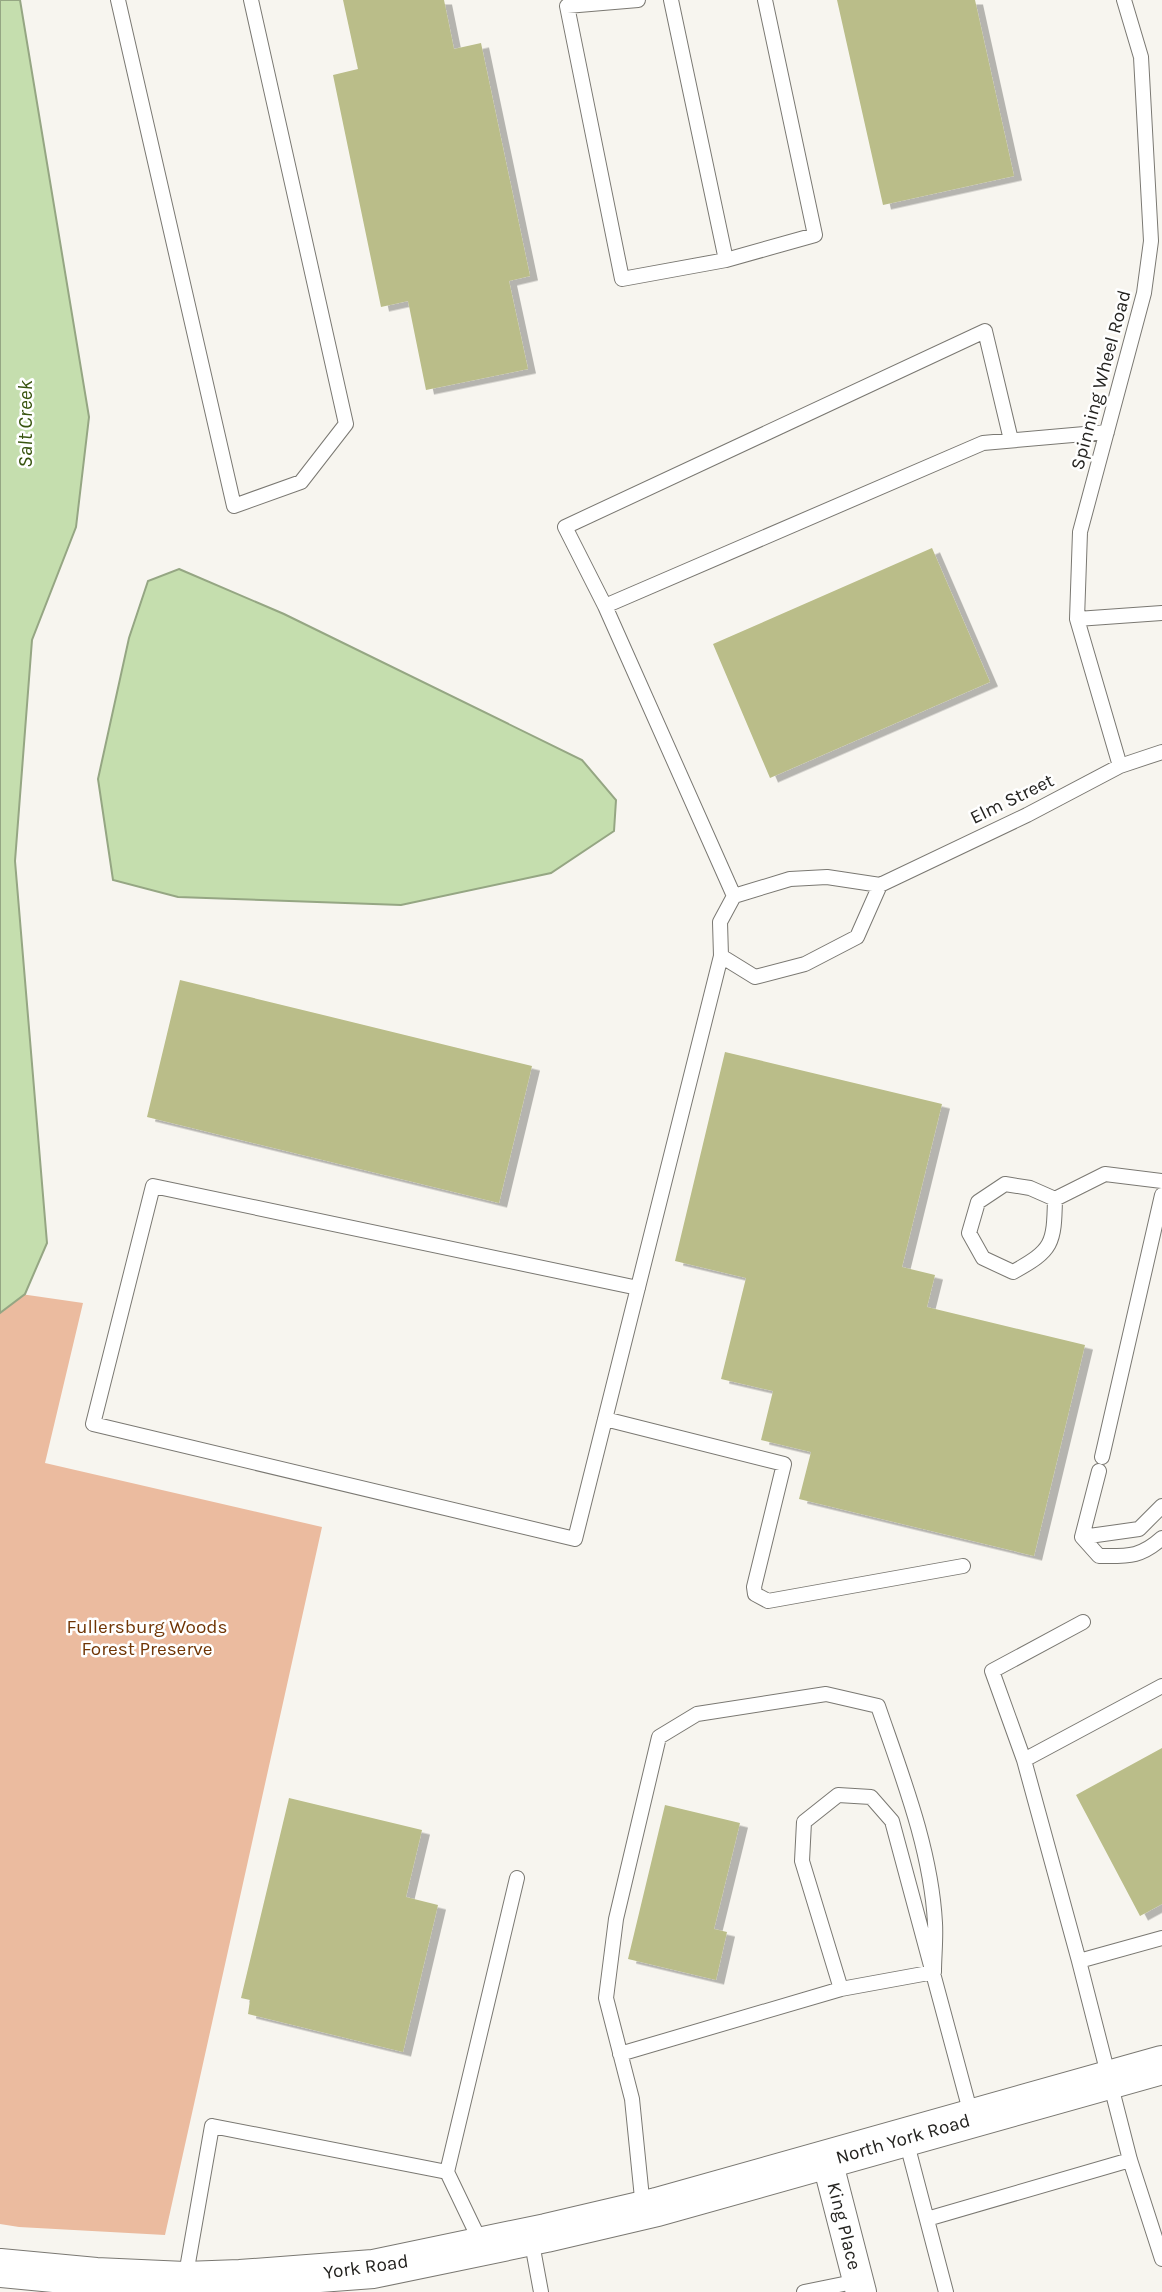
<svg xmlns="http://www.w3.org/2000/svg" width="1162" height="2292" viewBox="0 0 1162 2292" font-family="Karla,sans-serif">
<defs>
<filter id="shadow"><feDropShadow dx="8" dy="4.5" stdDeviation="0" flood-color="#0004"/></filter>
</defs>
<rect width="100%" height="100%" fill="#f7f5ef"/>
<path fill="#ebbb9f" d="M0,1291L83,1303L45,1463L322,1527L165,2235L19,2227L0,2224Z"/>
<path fill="#c5deae" stroke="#95a683" stroke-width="2" d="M0,0H20L89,417L76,527L32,640L15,861L47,1243L25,1294L0,1313Z
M179,569L284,614L582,760L616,800L614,831L551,873L401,905L178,897L113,880L98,779L129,638L148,581Z"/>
<path fill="#babd89" filter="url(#shadow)" d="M343,0H444L454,49L481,43L530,276L509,281L528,369L426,390L408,301L381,307L333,75L358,69Z
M837,0H975L1014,176L883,205Z
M932,548L990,682L770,778L713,644Z
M180,980L532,1066L499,1203L147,1117Z
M725,1052L942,1104L902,1267L935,1275L927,1307L1085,1345L1034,1556L799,1499L811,1452L761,1440L773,1391L721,1379L746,1278L675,1261Z
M1162,1748V1904L1140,1916L1076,1795Z
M289,1798L422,1830L406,1897L438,1905L403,2052L248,2014L250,2000L241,1998Z
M665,1805L740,1823L714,1929L727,1932L716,1980L628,1959Z"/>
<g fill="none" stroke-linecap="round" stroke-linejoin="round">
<g stroke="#7a7872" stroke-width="16">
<path id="service" d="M118,0L234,506L301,482L346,424L251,0
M638,0L567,6L622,279L726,260L671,0
M726,260L815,235L765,0
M605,606L565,527L985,331L1011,440
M1077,619L1162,613
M1120,766L1077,619L1080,532L1144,293L1151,241L1141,57L1124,0
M880,885L857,937L805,964L755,977L721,956L720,922L734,896L790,879L827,877L880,885L1027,815L1120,766L1162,752
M734,896L605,606L983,443L1107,432
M1055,1199C1054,1244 1053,1250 1013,1272L983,1258L969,1233L978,1202L1005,1184L1030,1188L1055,1199L1105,1174L1162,1181
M638,1288L153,1186L93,1424L575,1539L721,956
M605,1419L784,1464L754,1587L755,1594L768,1601L963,1566
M1102,1457L1162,1195
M1082,1537L1099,1556C1127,1556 1140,1558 1162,1538
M1082,1537L1139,1529L1162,1506
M1082,1537L1099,1471
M1024,1760L1162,1686
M1162,1938L1079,1961L1130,2160L1162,2259
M1079,1961L1024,1760L992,1671L1083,1622
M934,1972L841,1989L802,1861L804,1822L838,1795L871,1797L892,1821L972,2118
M620,2054L841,1989
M906,2140L946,2292
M447,2172L517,1878
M643,2208L632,2099L606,1998L616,1919L659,1737L697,1714L826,1694L878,1706C902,1776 931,1849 935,1923C936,1939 934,1956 934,1972
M927,2219L1130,2160
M531,2238L541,2292
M185,2280L212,2126L447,2172L482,2245
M804,2292L858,2281"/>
</g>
<g stroke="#7a7872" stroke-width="32">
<path id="minor" d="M827,2160L861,2292"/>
</g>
<g stroke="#7a7872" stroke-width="40">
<path id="secondary" d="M0,2268L96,2277L185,2281L240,2279L373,2269L546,2233L657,2207L1162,2065"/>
</g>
<use href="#service" stroke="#fff" stroke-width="14"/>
<use href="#minor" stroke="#fff" stroke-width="30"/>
<use href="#secondary" stroke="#fff" stroke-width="38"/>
</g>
<g text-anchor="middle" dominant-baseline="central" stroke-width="5" stroke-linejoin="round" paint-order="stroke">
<g font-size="19" fill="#242320" stroke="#fff">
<text transform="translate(1101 380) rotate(-75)">Spinning Wheel Road</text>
<text transform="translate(1012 799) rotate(-26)">Elm Street</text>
<text transform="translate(903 2139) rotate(-16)">North York Road</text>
<text transform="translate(844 2226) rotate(76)">King Place</text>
<text transform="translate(366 2267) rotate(-8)">York Road</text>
</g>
<g font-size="19" fill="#703505" stroke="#fff">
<text x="147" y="1627">Fullersburg Woods<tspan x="147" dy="22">Forest Preserve</tspan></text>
</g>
<g font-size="21" font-style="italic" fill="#38540f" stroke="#fff">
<text transform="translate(25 424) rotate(-90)">Salt Creek</text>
</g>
</g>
</svg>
